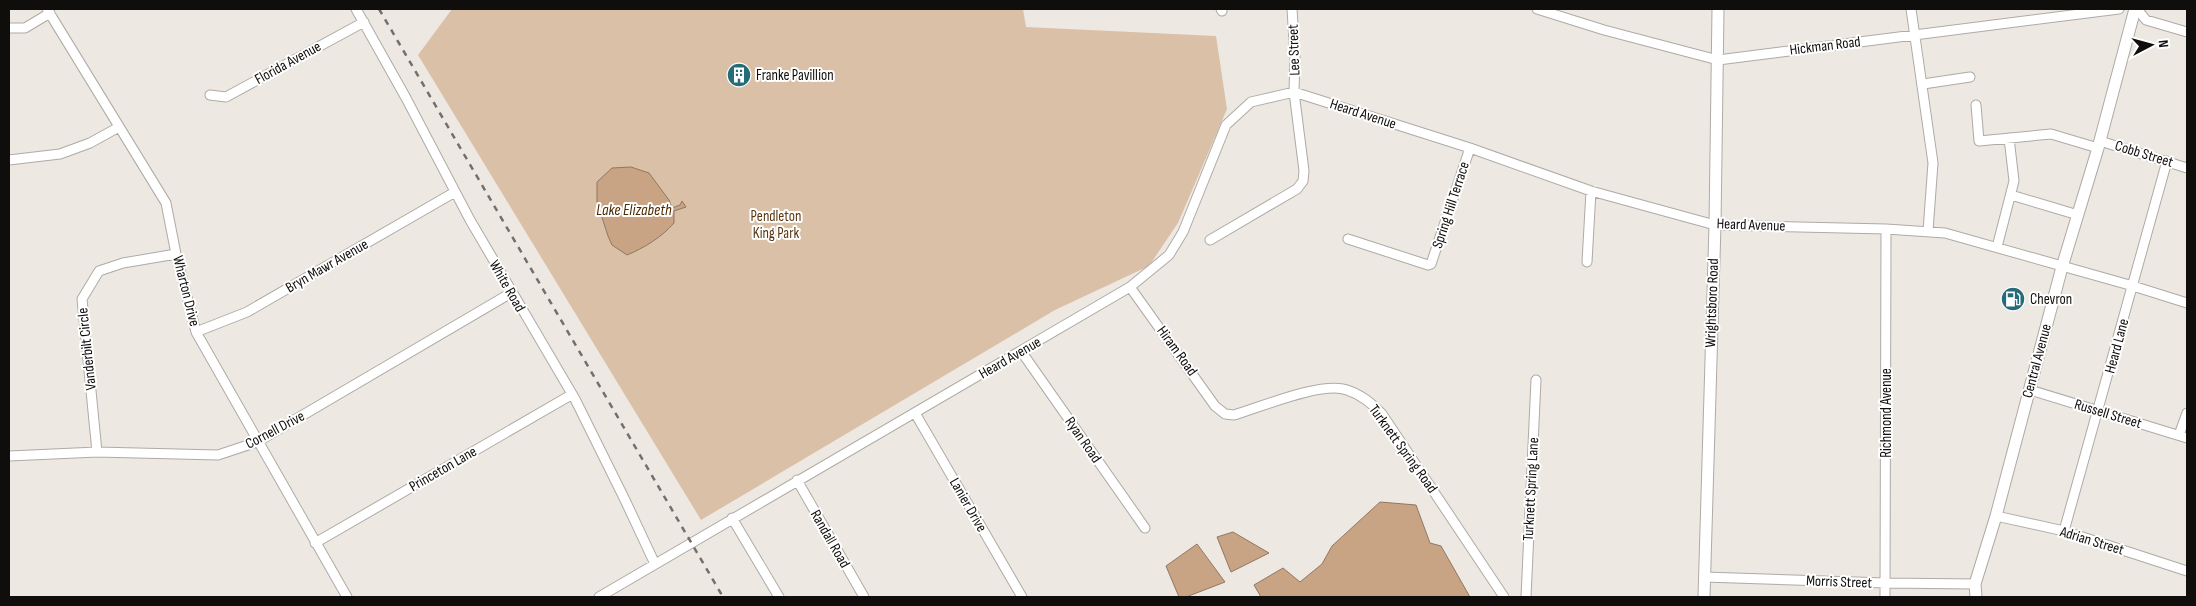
<svg xmlns="http://www.w3.org/2000/svg" width="2196" height="606" viewBox="0 0 2196 606" font-family="'Sofia Sans Condensed',sans-serif">
<rect width="100%" height="100%" fill="#eee8e3"/>
<path fill="#dbc0a8" d="M452,9H1023L1026,27L1216,36L1227,109L1178,223L1149,266L1055,310L701,520L418,55Z"/>
<path fill="#c8a485" stroke="#917761" d="M631,167L649,173L669,200L672,208L680,205L682,201L686,207L674,211V223C662,237 644,248 627,255L612,245L608,236L597,202V182L612,168Z
M1380,502L1416,505L1430,543L1441,546L1470,597H1261L1254,585L1283,568L1300,582L1322,564L1332,546Z
M1233,532L1269,553L1231,572L1217,537Z
M1197,544L1225,582L1186,597H1179L1166,566Z"/>
<g fill="none" stroke-linecap="round" stroke-linejoin="round">
<g stroke="#afaaa5" stroke-width="11">
<path id="minor" d="M47,9L166,203L176,254L196,332L347,597
M356,9L406,98L470,220L575,399L625,500L655,564
M1221,9L1222,11
M1537,9L1604,30L1718,60L2119,9
M1911,9L1933,163L1928,231
M2137,9L2146,20L2187,32
M9,28H25L50,13
M1923,84L1970,77
M210,95L226,97L364,22
M1976,105L1979,141L2051,134L2098,148
M2100,141L2187,168
M9,160L60,154L90,143L119,127
M2011,195L2078,215
M1348,239L1428,265L1431,264L1470,148
M1210,240L1297,189L1303,181L1304,171L1294,92L1295,57L1292,9
M1997,247L2014,181L2009,138
M1587,262L1591,191
M1130,287L1215,406L1225,414L1234,415C1261,407 1322,381 1347,390C1362,395 1371,403 1382,414L1504,597
M196,332L247,312L455,192
M1021,351L1145,528
M2030,390L2187,438
M915,413L1022,597
M2179,435L2187,413
M97,452L82,299L99,271L123,263L176,254
M9,456L97,452L218,455L257,442L511,293
M797,480L864,597
M1996,516L2064,531L2187,571
M732,518L779,597
M2064,531L2167,161
M315,543L571,395
M1704,577L1886,583L1975,584
M599,597L1130,287L1169,255L1183,232L1226,125L1251,102L1294,92L1470,148L1591,191L1715,225L1886,229L1945,233L2133,286L2187,303
M1526,597L1536,380
M1885,597L1886,229"/>
</g>
<g stroke="#afaaa5" stroke-width="13">
<path id="major" d="M1704,597L1715,225L1718,9
M1976,597L1975,584L1996,516L2062,267L2098,148L2135,9"/>
</g>
<use href="#minor" stroke="#fff" stroke-width="9"/>
<use href="#major" stroke="#fff" stroke-width="11"/>
<path stroke="#736f6c" stroke-width="2.5" stroke-dasharray="6 6" stroke-linecap="butt" d="M379,9L723,597"/>
</g>
<defs>
<g id="building-disc" transform="scale(1.25)"><circle r="9.5" fill="#256c79" stroke="#fff"/><path d="M-4-6H4V6H1V3H-1V6H-4ZM-2.5-4.3h1.7v1.8h-1.7ZM.8-4.3h1.7v1.8H.8ZM-2.5-1h1.7V.8h-1.7ZM.8-1h1.7V.8H.8Z" fill="#fff"/></g>
<g id="fuel-disc" transform="scale(1.25)"><circle r="9.5" fill="#256c79" stroke="#fff"/><path d="M-5.5-6h7V0h2V4h1.3V-2.5L3-4.5l.8-.8L6-3V5H2.5V1h-1V6h-7ZM-4.2-4.7v3.2H.2V-4.7Z" fill="#fff"/></g>
</defs>
<g fill-rule="evenodd">
<use href="#building-disc" x="739" y="75"/>
<use href="#fuel-disc" x="2013" y="299"/>
</g>
<g text-anchor="middle" dominant-baseline="central" stroke-width="4" stroke-linejoin="round" paint-order="stroke">
<g font-size="15" fill="#100e0c" stroke="#fff">
<text transform="translate(1825 46) rotate(-7)">Hickman Road</text>
<text transform="translate(1294 50) rotate(-92)">Lee Street</text>
<text transform="translate(288 63) rotate(-29)">Florida Avenue</text>
<text transform="translate(1363 114) rotate(18)">Heard Avenue</text>
<text transform="translate(2144 154) rotate(17)">Cobb Street</text>
<text transform="translate(1451 205) rotate(-72)">Spring Hill Terrace</text>
<text transform="translate(1751 225) rotate(2)">Heard Avenue</text>
<text transform="translate(327 266) rotate(-30)">Bryn Mawr Avenue</text>
<text transform="translate(507 286) rotate(60)">White Road</text>
<text transform="translate(186 291) rotate(76)">Wharton Drive</text>
<text transform="translate(1712 303) rotate(-88)">Wrightsboro Road</text>
<text transform="translate(2117 346) rotate(-75)">Heard Lane</text>
<text transform="translate(87 349) rotate(-96)">Vanderbilt Circle</text>
<text transform="translate(1177 351) rotate(54)">Hiram Road</text>
<text transform="translate(1010 358) rotate(-30)">Heard Avenue</text>
<text transform="translate(2037 361) rotate(-75)">Central Avenue</text>
<text transform="translate(1886 413) rotate(-90)">Richmond Avenue</text>
<text transform="translate(2108 414) rotate(17)">Russell Street</text>
<text transform="translate(275 430) rotate(-28)">Cornell Drive</text>
<text transform="translate(1083 440) rotate(55)">Ryan Road</text>
<text transform="translate(1403 449) rotate(54)">Turknett Spring Road</text>
<text transform="translate(443 469) rotate(-30)">Princeton Lane</text>
<text transform="translate(1531 489) rotate(-87)">Turknett Spring Lane</text>
<text transform="translate(968 505) rotate(60)">Lanier Drive</text>
<text transform="translate(830 539) rotate(60)">Randall Road</text>
<text transform="translate(2092 541) rotate(17)">Adrian Street</text>
<text transform="translate(1839 582) rotate(2)">Morris Street</text>
</g>
<g font-size="15" fill="#100e0c" stroke="#fff" text-anchor="start">
<text x="756" y="75">Franke Pavillion</text>
<text x="2030" y="299">Chevron</text>
</g>
<g font-size="15" fill="#5b3712" stroke="#fff">
<text x="776" y="216">Pendleton<tspan x="776" dy="17">King Park</tspan></text>
</g>
<g font-size="16" font-style="italic" fill="#4c2901" stroke="#fff">
<text x="634" y="210">Lake Elizabeth</text>
</g>
</g>
<rect width="2196" height="606" fill="none" stroke="#100e0c" stroke-width="20"/>
<g transform="translate(2151 45) rotate(84)" stroke="#ffffff" stroke-width="4" paint-order="stroke">
<path d="M0-4L9 19L0 12L-9 19Z" fill="#100e0c"/>
<text y="-8" font-size="14" font-weight="bold" text-anchor="middle" fill="#100e0c">N</text>
</g>
</svg>
